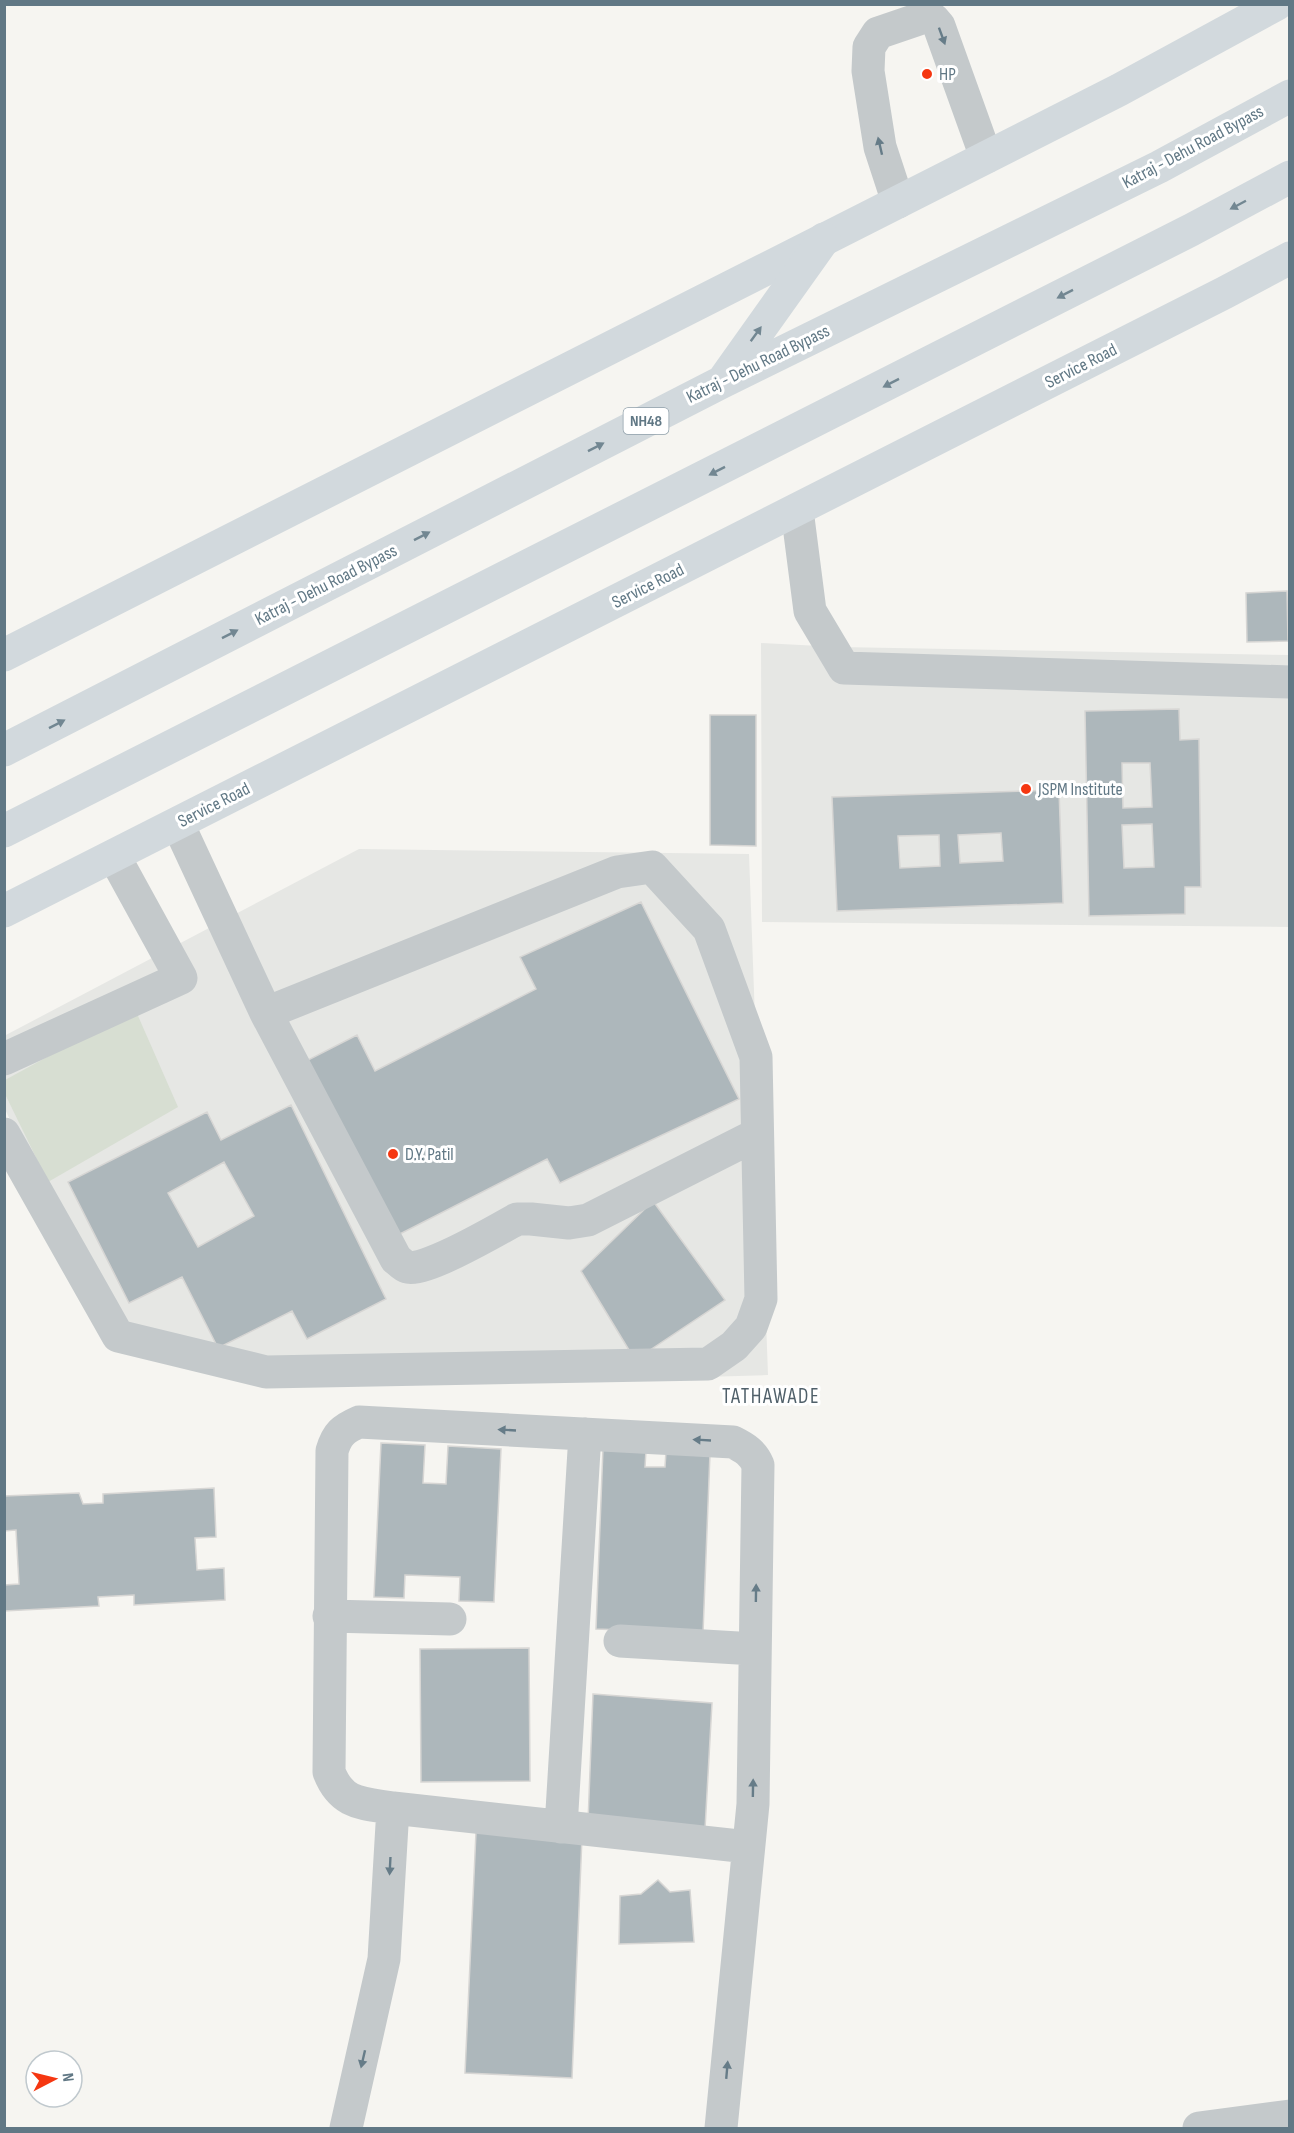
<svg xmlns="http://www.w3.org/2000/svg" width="1294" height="2133" viewBox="0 0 1294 2133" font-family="'Sofia Sans Condensed',sans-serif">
<rect width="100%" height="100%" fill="#f6f5f1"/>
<path fill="#e6e7e4" d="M761,643L839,647L1289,655V927L762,922Z
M359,849L749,854L768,1375L704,1377L141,1358L46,1198L5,1109L4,1036Z"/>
<path fill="#d7ded2" d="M135,1009L178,1107L48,1182L5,1094V1080Z"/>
<path fill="#adb7bb" stroke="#d7d6d4" stroke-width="1.5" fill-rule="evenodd" d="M1287,591L1288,641L1247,642L1246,593Z
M1179,709L1180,740L1199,739L1201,887H1185V914L1089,916L1085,711ZM1122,763H1150L1152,807L1123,808ZM1152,824L1154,867L1124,868L1122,825Z
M710,715H756V846L710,845Z
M1059,790L1063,903L837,911L832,797ZM1001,833L1003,861L960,863L958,835ZM939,835L940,866L900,868L898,836Z
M641,902L739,1099L560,1183L547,1159L396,1236L308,1060L357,1035L375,1071L536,989L520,957Z
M291,1105L386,1299L307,1339L292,1311L218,1348L182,1277L129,1303L68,1182L207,1112L221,1140ZM224,1162L254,1216L198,1247L168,1193Z
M653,1201L725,1300L635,1360L581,1271Z
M381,1443L425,1445L423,1483L446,1484L448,1446L501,1449L494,1602L459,1601L460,1577L405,1575L404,1598L374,1597Z
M603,1448L646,1450L645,1467H665L666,1451L710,1453L703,1633L596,1629Z
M214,1488L216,1537L195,1538L197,1570L224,1568L225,1600L134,1605V1595L98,1597L99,1606L4,1611V1585L19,1584L16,1530L4,1531V1496L79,1493L83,1504L103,1503V1494Z
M529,1648L530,1781L421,1782L420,1649Z
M593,1694L712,1703L705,1829L588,1822Z
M476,1832L582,1837L572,2078L465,2073Z
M658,1880L670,1892L690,1890L694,1942L619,1944L620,1896L641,1894Z"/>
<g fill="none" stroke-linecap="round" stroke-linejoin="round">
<path stroke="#c4c9cb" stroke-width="33" d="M898,202L880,147L868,71L869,47L878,33L925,17L933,19L939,26L986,157
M797,510L810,611L844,668L1290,682
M266,1013L396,1259C399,1261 403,1266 407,1267C424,1273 499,1229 517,1219H531L569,1223L588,1220L756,1135
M4,1059L181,978L114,856
M4,1134L118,1336L266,1372L708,1364L734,1346L751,1327L761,1299L756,1057L709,929L652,867L617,872L266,1013L178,824
M329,1616L450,1619
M620,1641L755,1649
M561,1827L585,1434
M346,2128L384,1959L393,1808
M721,2128L753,1804L758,1465C753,1453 745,1448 733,1442L359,1422C343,1429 337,1434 332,1451L329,1772C342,1805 362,1803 393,1808L748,1847
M1199,2128L1290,2116"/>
<path stroke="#d2d9dd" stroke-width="33" d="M4,655L1119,90L1277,4
M4,911L1224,293L1290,258"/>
<path stroke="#d2d9dd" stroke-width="33" d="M725,378L824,239
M4,750L722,382L1159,167L1290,96
M4,831L1191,230L1290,177"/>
</g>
<defs><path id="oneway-solid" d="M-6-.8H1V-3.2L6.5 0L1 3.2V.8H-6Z" transform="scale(1.5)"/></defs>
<g fill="#667c88">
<use href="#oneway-solid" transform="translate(942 36) rotate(70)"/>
<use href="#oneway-solid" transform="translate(880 146) rotate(-103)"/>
<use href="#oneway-solid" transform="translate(507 1430) rotate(-177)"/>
<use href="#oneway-solid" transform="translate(702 1440) rotate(-177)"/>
<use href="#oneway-solid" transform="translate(756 1593) rotate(-89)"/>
<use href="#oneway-solid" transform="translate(753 1788) rotate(-89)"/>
<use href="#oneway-solid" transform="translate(390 1866) rotate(93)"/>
<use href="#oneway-solid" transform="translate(363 2059) rotate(103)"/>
<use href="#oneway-solid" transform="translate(727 2070) rotate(-85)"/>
</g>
<g fill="#728792">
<use href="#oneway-solid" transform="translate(1238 205) rotate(152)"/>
<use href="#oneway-solid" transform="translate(1065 294) rotate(153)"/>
<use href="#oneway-solid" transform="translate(756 334) rotate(-54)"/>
<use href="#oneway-solid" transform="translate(891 383) rotate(153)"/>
<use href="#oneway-solid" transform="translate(596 447) rotate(-27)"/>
<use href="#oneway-solid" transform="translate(717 471) rotate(153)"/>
<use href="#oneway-solid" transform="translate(422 536) rotate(-27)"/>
<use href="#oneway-solid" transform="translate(230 634) rotate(-27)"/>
<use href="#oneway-solid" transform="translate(57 724) rotate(-27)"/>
</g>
<g fill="#f53711" stroke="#fff" stroke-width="2">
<circle cx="927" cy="74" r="6"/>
<circle cx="1026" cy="789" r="6"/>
<circle cx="393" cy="1154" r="6"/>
</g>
<g text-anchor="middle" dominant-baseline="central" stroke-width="6" stroke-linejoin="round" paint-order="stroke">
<rect fill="#fff" stroke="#90a0aa" stroke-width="1.5" x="623.5" y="408" width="45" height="26" rx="4.5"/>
<g font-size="16" font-weight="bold" fill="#617885">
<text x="646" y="421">NH48</text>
</g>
<g font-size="18" fill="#617885" stroke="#fff" text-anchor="start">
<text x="939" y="74">HP</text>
<text x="1038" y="789">JSPM Institute</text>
<text x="405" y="1154">D.Y. Patil</text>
</g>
<g font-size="18" fill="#617885" stroke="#fff">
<text transform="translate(1193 147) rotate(-28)">Katraj - Dehu Road Bypass</text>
<text transform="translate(758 364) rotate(-26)">Katraj - Dehu Road Bypass</text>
<text transform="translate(1081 366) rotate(-27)">Service Road</text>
<text transform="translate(326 585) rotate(-27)">Katraj - Dehu Road Bypass</text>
<text transform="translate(648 586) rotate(-27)">Service Road</text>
<text transform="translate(214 805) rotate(-27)">Service Road</text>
</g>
<g font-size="21" letter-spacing="1.5" fill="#50606a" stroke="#fff">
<text x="771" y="1396">TATHAWADE</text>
</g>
</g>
<rect width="1294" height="2133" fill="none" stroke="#617885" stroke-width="12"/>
<g transform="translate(54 2079) rotate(83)"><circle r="28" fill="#ffffff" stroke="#c0c9ce" stroke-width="1.5"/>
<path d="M0-4.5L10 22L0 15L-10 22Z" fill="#f53711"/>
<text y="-9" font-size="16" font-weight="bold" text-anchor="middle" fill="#617885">N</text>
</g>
</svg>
